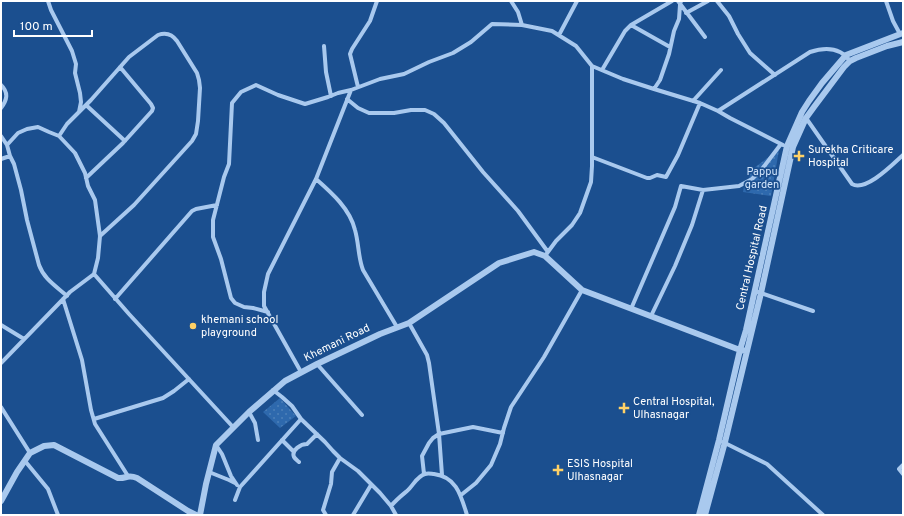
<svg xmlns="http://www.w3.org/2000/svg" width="904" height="516" viewBox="0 0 904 516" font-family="Overpass,sans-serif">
<defs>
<pattern id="grass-dots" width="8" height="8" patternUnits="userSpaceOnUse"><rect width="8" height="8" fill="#2e69ad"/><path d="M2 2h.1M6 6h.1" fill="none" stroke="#4d80b9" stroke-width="1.8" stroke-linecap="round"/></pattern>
</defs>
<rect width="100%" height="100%" fill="#1b4f8f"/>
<path fill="url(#grass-dots)" d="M779,150L771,196L743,192L745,181H749L750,171L770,156Z
M280,398L296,416L280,428L263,412Z"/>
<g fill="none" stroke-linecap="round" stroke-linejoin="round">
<path stroke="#a9c9ee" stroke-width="4" d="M48,1L51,10L72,51L76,64L75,73L80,93L81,102L79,112
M511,1L518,12L522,25
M678,1L705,37
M717,1L729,16L738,34L750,53L775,75
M886,1L893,21L900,34
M686,13L708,1
M631,25L670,47
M559,35L577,1
M324,46L326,72L331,96
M592,66L623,79L654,89L660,80L669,54L674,31L679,19L680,5L681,1
M602,70L625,31L631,25L672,1
M1,85C9,93 7,100 1,108
M358,87L350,54L352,49L370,21L377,1
M654,89L700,103L718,111L730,118L783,145
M347,99L358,108L369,113H394L411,110H425L434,114L444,123L483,172L518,211L548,252
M693,101L721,70
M86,105L125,141
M718,111L810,52C825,47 840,47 850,61
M806,118L852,184C866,192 893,164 903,155
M1,136L7,145
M59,136L49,132L38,127L27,129L18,133L7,145L10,156L14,164L21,190L27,220L39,265C44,279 56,286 67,296
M592,157L647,178H650L657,175L666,177L678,155L700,103
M1,159L10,156
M86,178L123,143L152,111L153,108L151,104L120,67
M316,179C332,193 350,209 355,230C359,244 358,257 363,270L397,327
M100,236L134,205L192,141L196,134L198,121L200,88L199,80L197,73L177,41C172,34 166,32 158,35L129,57L91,100L67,124L59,136L75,153L85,173L88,186L95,200L100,236L98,258L94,274L129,314L233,427
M755,291L813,311
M63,299L82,360L91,410L95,424L128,476
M115,299L192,211L196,209L217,205
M631,309L675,207L681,186L703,190L739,186L752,179L762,169L781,144
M268,312L253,308L244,307L235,303L231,298L221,259L213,237V220L224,177L229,164L232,103L241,92L256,85L278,95L305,104L328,97L338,93L351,90
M651,316L675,266L692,225L703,190
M409,323L427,355L429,363L439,434L442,475
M1,325L24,339
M1,363L70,292L94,274
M317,364L362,415
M301,372L264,306V292L268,274L316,179L351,90L380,79L404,74L429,62L453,53L471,42L492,24L522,25L552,31L576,46L592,66V166L591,182L580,213L572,225L556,241L545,256
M273,390L282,397L292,406L301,419L325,442L333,451L340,458L358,471L380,493L391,506L396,515
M1,407L30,453
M249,412L255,423L258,440
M94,419L163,398L174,391L189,379
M282,440L294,452
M723,442L767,464L823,515
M216,445L222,454L231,476L237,485
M25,461L48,489L58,515
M299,462C298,461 295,459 294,457C291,450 301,444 307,444L317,434
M903,465L899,469L903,474
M209,472L229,480L235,483
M424,474L422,456L429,443L433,438L439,434L473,427L503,433
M461,495L476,483L491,465L500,444L504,428L511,407L544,357L582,290
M235,500L240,487L301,419
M391,506C396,500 401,496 407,491C413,486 417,476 425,474C428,473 432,474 434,474C457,477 461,496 467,515
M326,515L323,510L331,484L332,472L340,458
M353,515L371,485"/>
<path stroke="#a9c9ee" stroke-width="6" d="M1,501L17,472L30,453L44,446L54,445L118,478C126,479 127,474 137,478L188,511L196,515
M200,515L206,484L216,445L249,412L285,381L317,364L380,334L409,323L499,263L534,252L545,256L582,290L740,350L747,351
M699,515L719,440L740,350L746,330L787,146L802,112L809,101L822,83L846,55L903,33
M705,515L725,442L761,293L793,147L806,118L814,107L844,67L850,61L856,58L887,46L903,42"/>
</g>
<g fill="#ffd166" stroke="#1b4f8f" stroke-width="1.5">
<path d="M797 150h4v4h4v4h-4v4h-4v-4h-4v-4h4z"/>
<circle cx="193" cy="326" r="4"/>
<path d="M622 402h4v4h4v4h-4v4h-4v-4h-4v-4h4z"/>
<path d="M556 464h4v4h4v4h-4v4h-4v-4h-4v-4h4z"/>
</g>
<g text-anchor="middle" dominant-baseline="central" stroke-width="3.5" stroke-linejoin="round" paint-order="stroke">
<g font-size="11" fill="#fff" stroke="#1b4f8f" text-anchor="start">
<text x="808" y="150">Surekha Criticare<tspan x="808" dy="13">Hospital</tspan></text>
<text x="201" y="320">khemani school<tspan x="201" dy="13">playground</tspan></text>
<text x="633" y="402">Central Hospital,<tspan x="633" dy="13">Ulhasnagar</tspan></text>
<text x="567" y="464">ESIS Hospital<tspan x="567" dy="13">Ulhasnagar</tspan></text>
</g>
<g font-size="11" fill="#cfe3fa" stroke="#1b4f8f">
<text x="762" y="172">Pappu<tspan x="762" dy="13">garden</tspan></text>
</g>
<g font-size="11" fill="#fff" stroke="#1b4f8f">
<text transform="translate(752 258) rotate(-77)">Central Hospital Road</text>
<text transform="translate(337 343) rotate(-26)">Khemani Road</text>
</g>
</g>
<rect width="904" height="516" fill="none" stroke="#ffffff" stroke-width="4"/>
<path d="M14 30v6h78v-6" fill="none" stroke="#ffffff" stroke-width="2"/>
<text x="20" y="30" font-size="12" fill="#ffffff" stroke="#1b4f8f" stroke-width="3" paint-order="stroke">100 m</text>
</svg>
